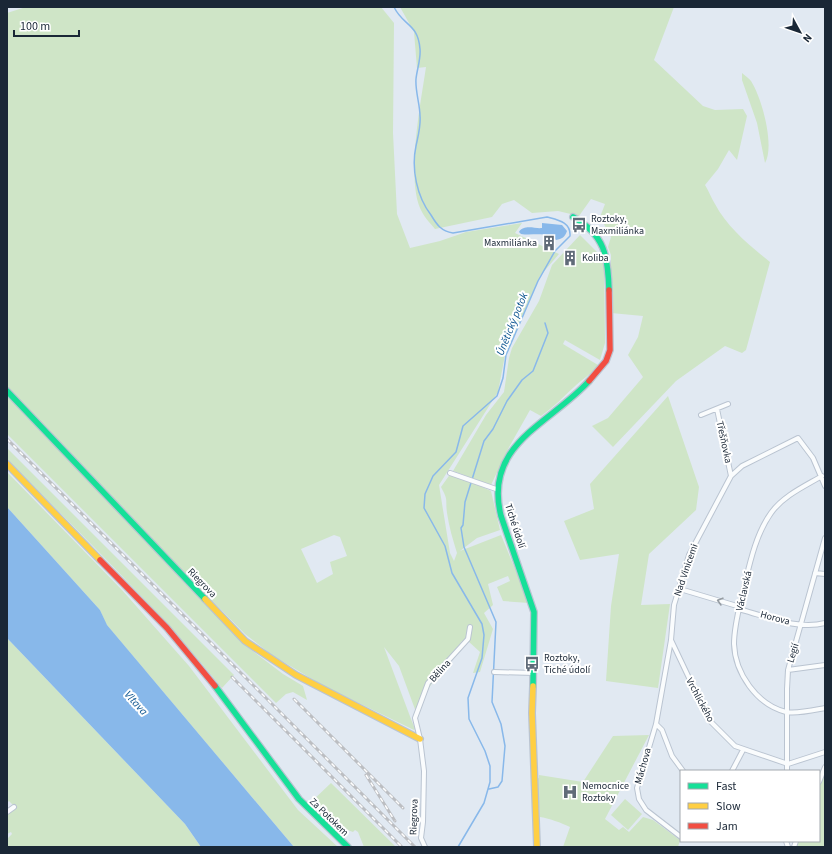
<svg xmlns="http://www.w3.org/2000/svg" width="832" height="854" viewBox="0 0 832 854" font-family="'Source Sans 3',sans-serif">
<rect width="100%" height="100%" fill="#e1e9f2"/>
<path fill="#cfe5c7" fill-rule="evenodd" d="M26,7H381L394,23L393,133L397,214L410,248L440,241L466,232L522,223L515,233L559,254L540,276L505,355L498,392L439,485L450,553L454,561L457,553C453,540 449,527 447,513C445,498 449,502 441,487L451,473L491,491L500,530L477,538L460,551L501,535L529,603L503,601L497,587L510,581L508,576L488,584L493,605L484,613L493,629L480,672L473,673L480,652L468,641H462L421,699L416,712L399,666L384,647L411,719L415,729L414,730L322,685L272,655L245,634L122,509L7,387V13ZM334,535L340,537L347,556L330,562L333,574L317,583L301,549Z
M400,7H674L654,60L703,106L715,110L743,109L747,116L737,160L729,150L718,169L705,185C709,191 711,198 715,204C727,227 750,246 770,262L746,350L742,353L725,346L676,381L613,447L592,426L608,418L643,377L628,355L638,337L643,316L611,313V255L608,247L611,237L600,217L605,204L591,199L579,216L558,211L532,213L514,200L502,204L492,217L435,229C431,224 425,218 422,212C405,183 421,101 426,67L417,68L414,32Z
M742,73C745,76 749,78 751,81C762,98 775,146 765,163L757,123L742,80Z
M580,235L604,259L605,343L600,360L565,340L563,344L598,365C592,374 582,379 574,387C563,397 554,407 541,416L530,410L508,449L491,485L453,471L486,415L504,392L509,358L512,348L539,301L552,265Z
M7,395L246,646L283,674L303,686L307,700L293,692L286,694L276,703L7,434Z
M668,396L699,487L696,510L649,554L641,605L670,604L658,688L606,681L611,606L619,554L580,560L564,521L594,509L590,484Z
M7,448L234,675L222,688C156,606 80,534 7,459Z
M7,472L122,590L189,666L298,810L338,847H294L106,624L100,610L7,507Z
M7,638L185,824L201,847H7V839L12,834L11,832L7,834V813L15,807L9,801L7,803Z
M649,735L605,819L619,830L623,827L629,832L643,817L653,820L680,840L678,847H563L570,827C562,823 548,818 540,817L537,779L539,778V775L583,782L613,736Z
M825,773V847H796L798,841H819V788Z
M331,783L396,847H364L358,832L355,830L353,832L328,823L310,803Z
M625,799L642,814L628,830L611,815Z"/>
<path fill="#88b8ea" d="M542,223L562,225L567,231C565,237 562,239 556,240C548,231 532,236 521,234L519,232C524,224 535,229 542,228Z
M7,507L100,610L107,625L294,847H201L185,824L7,638Z"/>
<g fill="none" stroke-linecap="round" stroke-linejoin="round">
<path stroke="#88b8ea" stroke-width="1.5" d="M394,7C403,26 418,23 420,49C421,59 417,69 416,79C415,91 420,104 420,116C421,126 418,136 416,146C411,169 417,197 431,215C437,225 441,231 453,233L547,217C558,220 571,222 570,236L555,251L538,281L506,355L503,378L497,396L463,426L456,452L433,476L425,494L424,508L445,546L452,573L482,624L484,635L482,658L468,698L469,719L485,751L490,766V782L484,803L458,847
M489,789L498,787L502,781L505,746L501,724L492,702L496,622L464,547L461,528L463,525L465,502L484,441L493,429L507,401L522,380L533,371L548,333L545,323"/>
<g stroke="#bac4d1" stroke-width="6">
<path id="street" d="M717,409L731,476
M701,415L728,404
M450,473L496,489
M822,476C805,486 783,496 771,513C756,534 750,562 744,587C740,605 734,625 734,644C735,673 757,705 786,712C797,714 814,710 825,708
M815,573L825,574
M680,589L737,606L742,610C768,617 798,630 825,623
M671,640L709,720L735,746L788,764L825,752
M788,670L825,665
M494,672L534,673
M656,724L662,730L672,756L683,771
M732,771L743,750
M787,771V689L788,670L825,538
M819,782L825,767
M7,812L14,807
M681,837L646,810L639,799L637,788L656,724L671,640L674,605L689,555L731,476L742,466L798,438L813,458L825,486
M786,841L788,847
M425,847L421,838L423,822L424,771L420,739L415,718L428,683L468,639L470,627
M794,847L796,841"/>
</g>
<g stroke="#bac4d1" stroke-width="8">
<path id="fast" d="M573,217C605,235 608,256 609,290
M7,391L205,599
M215,686L299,799L348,847
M533,686L534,612L501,516C483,444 550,424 589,381"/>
</g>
<g stroke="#bac4d1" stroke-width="8">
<path id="slow" d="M7,464L100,560
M205,599L245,641L296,675L420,739
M533,686L532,713L537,847"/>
</g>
<g stroke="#bac4d1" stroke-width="8">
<path id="jam" d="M589,381L606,361L610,350L609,290
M100,560L167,628L215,686"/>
</g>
<use href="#street" stroke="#fafcfd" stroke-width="4"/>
<use href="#fast" stroke="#16e098" stroke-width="5.5"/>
<use href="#slow" stroke="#ffcf43" stroke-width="5.5"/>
<use href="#jam" stroke="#f24e42" stroke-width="5.5"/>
<g stroke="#bcbec2" stroke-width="3">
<path id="rail" d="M7,439L415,847
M232,677L402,847
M294,699L403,808
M366,775L395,821"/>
</g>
<use href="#rail" stroke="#fff" stroke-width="1.5" stroke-dasharray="4.5" stroke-linecap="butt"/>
</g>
<defs><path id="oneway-chevron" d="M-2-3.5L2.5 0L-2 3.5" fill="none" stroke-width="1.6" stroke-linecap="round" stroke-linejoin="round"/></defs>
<use stroke="#959ca3" href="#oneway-chevron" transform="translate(720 601) rotate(-164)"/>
<defs>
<g id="bus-bare" transform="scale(1.2)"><path d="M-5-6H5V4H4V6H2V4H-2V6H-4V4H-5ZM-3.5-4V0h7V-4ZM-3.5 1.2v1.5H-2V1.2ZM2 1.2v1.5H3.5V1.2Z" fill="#606b78" stroke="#fff" stroke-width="2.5" paint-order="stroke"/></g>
<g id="building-bare" transform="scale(1.2)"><path d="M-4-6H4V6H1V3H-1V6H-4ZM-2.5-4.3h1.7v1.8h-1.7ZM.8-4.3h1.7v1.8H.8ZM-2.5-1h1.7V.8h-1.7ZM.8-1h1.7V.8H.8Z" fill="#606b78" stroke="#fff" stroke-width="2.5" paint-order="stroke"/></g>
<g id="hospital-bare" transform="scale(1.2)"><path d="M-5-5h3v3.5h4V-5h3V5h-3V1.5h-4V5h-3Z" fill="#606b78" stroke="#fff" stroke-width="2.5" paint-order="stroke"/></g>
</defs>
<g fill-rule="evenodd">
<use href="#bus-bare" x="579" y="225"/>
<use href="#building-bare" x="549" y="243"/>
<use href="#building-bare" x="570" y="258"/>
<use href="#bus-bare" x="532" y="664"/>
<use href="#hospital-bare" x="570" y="792"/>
</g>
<g text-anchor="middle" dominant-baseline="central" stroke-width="4" stroke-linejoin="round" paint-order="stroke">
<g font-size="10" fill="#1a2736" stroke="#fff" text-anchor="start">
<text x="591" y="219">Roztoky,<tspan x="591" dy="12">Maxmiliánka</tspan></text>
<text x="537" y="243" text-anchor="end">Maxmiliánka</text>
<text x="582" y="258">Koliba</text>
<text x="544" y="658">Roztoky,<tspan x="544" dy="12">Tiché údolí</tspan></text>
<text x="582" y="786">Nemocnice<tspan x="582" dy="12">Roztoky</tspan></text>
</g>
<g font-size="10" fill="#1a2736" stroke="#fff">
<text transform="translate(724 442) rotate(78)">Třešňovka</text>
<text transform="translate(515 526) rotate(72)">Tiché údolí</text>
<text transform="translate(686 570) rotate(-71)">Nad Vinicemi</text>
<text transform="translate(202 583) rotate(46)">Riegrova</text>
<text transform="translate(744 591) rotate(-77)">Václavská</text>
<text transform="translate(775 618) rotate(15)">Horova</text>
<text transform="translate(793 653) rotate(-74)">Legií</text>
<text transform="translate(440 671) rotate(-48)">Bělina</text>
<text transform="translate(700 700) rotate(62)">Vrchlického</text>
<text transform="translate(643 766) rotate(-74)">Máchova</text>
<text transform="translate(329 817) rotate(44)">Za Potokem</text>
<text transform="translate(414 817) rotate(-88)">Riegrova</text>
</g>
<g font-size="11" font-style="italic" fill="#07518e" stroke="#fff">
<text transform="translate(512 324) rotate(-68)">Únětický potok</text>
<text transform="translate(136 703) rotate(48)">Vltava</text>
</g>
</g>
<rect width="832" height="854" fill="none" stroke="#1a2736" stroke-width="16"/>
<rect x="680" y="770" width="140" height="72" fill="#ffffff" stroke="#a3a9af"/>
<rect x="688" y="783" width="20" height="6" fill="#16e098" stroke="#a3a9af"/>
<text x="716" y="790" font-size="12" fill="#1a2736">Fast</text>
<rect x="688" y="803" width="20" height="6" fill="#ffcf43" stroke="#a3a9af"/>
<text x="716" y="810" font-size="12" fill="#1a2736">Slow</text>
<rect x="688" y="823" width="20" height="6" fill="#f24e42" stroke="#a3a9af"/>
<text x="716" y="830" font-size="12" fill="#1a2736">Jam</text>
<g transform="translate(800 32) rotate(130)" stroke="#ffffff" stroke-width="3" paint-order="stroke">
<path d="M0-3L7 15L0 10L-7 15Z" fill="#1a2736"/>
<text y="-6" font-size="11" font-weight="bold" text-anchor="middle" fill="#1a2736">N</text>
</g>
<path d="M14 30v6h65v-6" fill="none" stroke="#1a2736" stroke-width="2"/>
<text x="20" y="30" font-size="12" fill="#1a2736" stroke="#ffffff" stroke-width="3" paint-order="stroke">100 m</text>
</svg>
